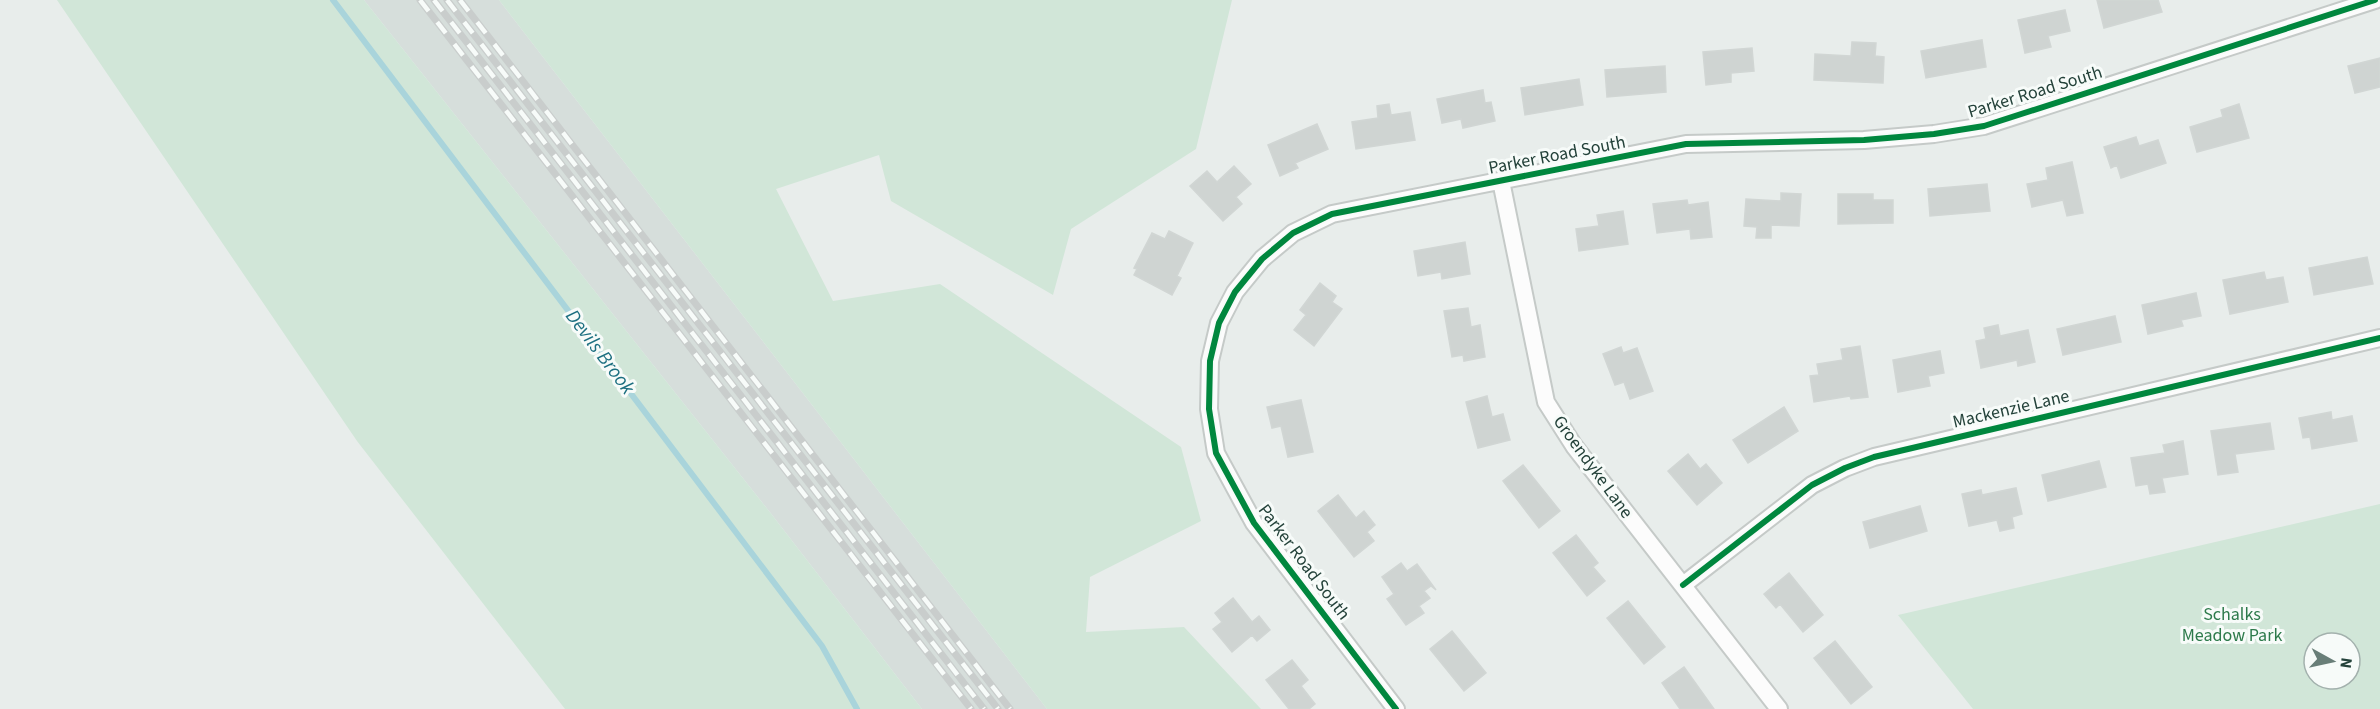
<svg xmlns="http://www.w3.org/2000/svg" width="2380" height="709" viewBox="0 0 2380 709" font-family="'Source Sans 3',sans-serif">
<rect width="100%" height="100%" fill="#e8edeb"/>
<path fill="#d6dedb" d="M364,0H499L1047,709H922L769,511Z"/>
<path fill="#d1e6d8" fill-rule="evenodd" d="M57,0H364L769,511L922,709H565L357,441Z
M499,0H1232L1196,149L1071,229L1053,295L891,201L879,155L776,189L833,301L940,284L1181,447L1201,521L1090,577L1086,632L1184,627L1261,709H1047Z
M2380,504V709H1973L1898,615ZM2314,643H2350V679H2314Z"/>
<g fill="none" stroke-linecap="round" stroke-linejoin="round">
<path stroke="#a9d4db" stroke-width="6" d="M333,0L822,646L857,709"/>
</g>
<path fill="#cfd4d2" stroke="#d1d6d4" stroke-width="1.5" d="M2097,0H2158L2162,12L2104,28Z
M2065,10L2070,31L2048,36L2051,47L2025,53L2018,20Z
M1982,40L1986,67L1926,78L1921,51Z
M1852,42L1876,43L1875,56L1884,57L1883,83L1814,80L1815,54L1851,56Z
M1752,48L1754,71L1731,73V82L1706,85L1703,52Z
M2380,58V87L2355,93L2348,66Z
M1665,66L1666,92L1607,97L1605,70Z
M1579,79L1583,105L1525,115L1521,88Z
M1483,90L1485,103L1491,102L1495,121L1463,128L1461,119L1442,123L1437,99Z
M1389,104L1391,115L1410,112L1415,140L1356,149L1352,122L1378,118L1377,106Z
M2239,104L2249,138L2197,152L2190,127L2223,117L2221,110Z
M1317,124L1328,149L1295,163L1298,168L1280,176L1268,145Z
M2136,137L2139,146L2158,140L2166,163L2121,178L2117,165L2111,168L2104,147Z
M2072,162L2083,213L2067,216L2063,200L2032,207L2027,184L2048,180L2046,168Z
M1234,166L1251,184L1236,197L1242,204L1223,221L1190,186L1207,171L1217,182Z
M1987,184L1990,211L1930,216L1928,189Z
M1781,193L1801,194L1799,226L1771,225V238H1756L1757,227L1744,226L1746,199L1781,201Z
M1838,194H1873V200H1893V223L1838,224Z
M1687,200L1688,205L1708,202L1712,237L1691,239L1690,229L1657,233L1653,204Z
M1623,211L1628,244L1579,251L1576,229L1599,226L1597,215Z
M1169,231L1193,243L1177,276L1181,278L1172,295L1134,275L1137,269L1134,268L1152,233L1165,239Z
M1465,242L1470,274L1442,279L1441,272L1418,276L1414,251Z
M2367,257L2373,284L2314,295L2309,268Z
M2264,272L2266,280L2283,277L2288,302L2230,314L2223,280Z
M1320,283L1336,296L1332,302L1342,309L1314,346L1294,330L1306,315L1300,310Z
M2196,293L2201,316L2181,320L2183,326L2148,334L2142,305Z
M1468,308L1471,327L1480,325L1485,357L1464,361L1463,355L1452,357L1444,311Z
M2115,316L2121,342L2063,355L2057,329Z
M1998,325L2000,336L2028,330L2035,362L2018,366L2017,360L1981,368L1976,341L1986,339L1984,328Z
M1860,346L1868,397L1851,399L1850,396L1814,402L1810,376L1819,375L1817,364L1843,360L1841,349Z
M1621,347L1623,353L1637,348L1653,391L1630,399L1624,382L1615,385L1603,354Z
M1940,351L1944,373L1928,376L1930,386L1898,392L1893,360Z
M1487,396L1492,417L1503,414L1510,440L1478,448L1466,402Z
M1301,400L1313,452L1288,457L1281,426L1272,428L1267,407Z
M1784,407L1798,431L1748,463L1733,440Z
M2331,412L2332,420L2352,416L2357,441L2312,449L2310,437L2303,438L2299,418Z
M2270,423L2274,449L2235,454L2238,472L2218,475L2211,431Z
M2183,441L2188,474L2162,478L2165,492L2150,494L2148,484L2136,486L2131,458L2165,453L2163,445Z
M1688,454L1700,469L1706,464L1722,483L1697,505L1668,471Z
M2099,461L2106,487L2048,501L2042,475Z
M1523,465L1560,511L1539,528L1503,481Z
M2016,488L2022,514L2012,517L2014,528L2000,531L1997,520L1969,526L1962,494L1981,490L1982,495Z
M1338,495L1356,518L1364,511L1375,525L1367,532L1374,541L1354,557L1318,511Z
M1920,506L1927,531L1870,548L1863,522Z
M1576,535L1598,563L1593,567L1605,581L1587,596L1553,553Z
M1401,563L1407,571L1417,564L1436,590L1431,586L1424,591L1430,598L1419,606L1424,613L1406,625L1387,599L1394,594L1382,577Z
M1789,573L1823,615L1803,632L1780,604L1776,608L1764,594Z
M1233,598L1252,622L1259,616L1270,630L1257,641L1252,635L1232,652L1213,629L1222,622L1215,613Z
M1628,601L1665,647L1644,664L1607,618Z
M1452,631L1486,673L1464,691L1430,649Z
M1835,641L1872,687L1851,704L1814,658Z
M1292,660L1308,680L1301,686L1315,704L1309,709H1289L1266,680Z
M1684,667L1714,709H1680L1662,683Z"/>
<g fill="none" stroke-linecap="round" stroke-linejoin="round">
<g stroke="#c5cac8" stroke-width="20">
<path id="street" d="M1501,181L1546,402L1574,446L1779,709
M1683,585L1812,485L1845,468L1874,457L2380,338
M1396,709L1254,523L1216,453L1209,409L1210,361L1219,323L1235,292L1262,259L1293,233L1332,214L1686,144L1864,140L1934,134L1984,126L2375,0"/>
</g>
<use href="#street" stroke="#fcfcfc" stroke-width="16"/>
<g stroke="#c9cdcc" stroke-width="7">
<path id="rail" d="M420,0L971,709
M434,0L984,709
M447,0L998,709
M460,0L1010,709"/>
</g>
<use href="#rail" stroke="#f7fbf9" stroke-width="4.5" stroke-dasharray="14" stroke-linecap="butt"/>
<g stroke="#f7fbf9" stroke-width="10">
<path id="cycleway" d="M1683,585L1812,485L1845,468L1874,457L2380,338
M1396,709L1254,523L1216,453L1209,409L1210,361L1219,323L1235,292L1262,259L1293,233L1332,214L1686,144L1864,140L1934,134L1984,126L2375,0"/>
</g>
<use href="#cycleway" stroke="#00873e" stroke-width="6"/>
</g>
<g text-anchor="middle" dominant-baseline="central" stroke-width="6" stroke-linejoin="round" paint-order="stroke">
<g font-size="18" fill="#24423a" stroke="#f7fbf9">
<text transform="translate(2035 92) rotate(-17)">Parker Road South</text>
<text transform="translate(1557 155) rotate(-11)">Parker Road South</text>
<text transform="translate(2011 409) rotate(-13)">Mackenzie Lane</text>
<text transform="translate(1593 467) rotate(54)">Groendyke Lane</text>
<text transform="translate(1304 562) rotate(53)">Parker Road South</text>
</g>
<g font-size="18" fill="#2d7a4b" stroke="#f7fbf9">
<text x="2232" y="614">Schalks<tspan x="2232" dy="21">Meadow Park</tspan></text>
</g>
<g font-size="20" font-style="italic" fill="#1c6f80" stroke="#f7fbf9">
<text transform="translate(600 352) rotate(53)">Devils Brook</text>
</g>
</g>
<g transform="translate(2332 661) rotate(98)"><circle r="28" fill="#f7fbf9" stroke="#a3b1ad" stroke-width="1.5"/>
<path d="M0-4.5L10 22L0 15L-10 22Z" fill="#697e78"/>
<text y="-9" font-size="16" font-weight="bold" text-anchor="middle" fill="#24423a">N</text>
</g>
</svg>
